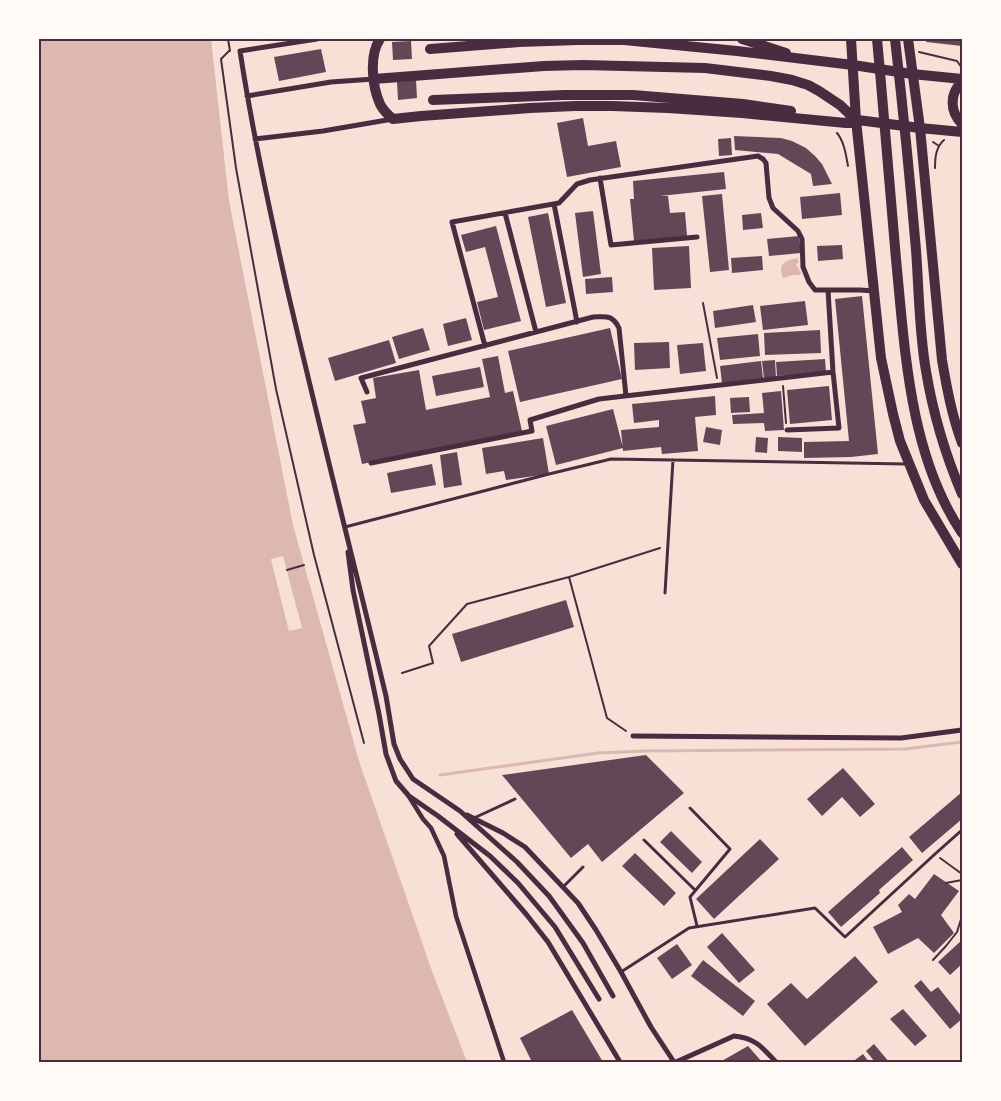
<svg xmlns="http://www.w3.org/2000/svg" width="1001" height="1101" viewBox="0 0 1001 1101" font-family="Signika,sans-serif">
<rect width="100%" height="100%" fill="#f7e1d7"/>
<path fill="#dcb8b0" d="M39,39H211L229,201L293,525L359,761L432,971L467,1062H39Z
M797,258L799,262L796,264L801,273L800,275H793L783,278C778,263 784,261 797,258Z"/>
<path fill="#f7e1d7" d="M283,556L302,628L289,631L271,559Z"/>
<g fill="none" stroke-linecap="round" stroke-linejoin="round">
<path stroke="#dcb8b0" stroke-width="3" d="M440,775L598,753L644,751L905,749L962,742"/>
</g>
<path fill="#644757" d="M927,39H962V46L926,42Z
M411,41L412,59L393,60L392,42Z
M321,49L326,72L279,81L274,57Z
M416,80L417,98L398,100L397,82Z
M583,118L588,146L616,141L621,167L567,177L557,123Z
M734,136L781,138L792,141L806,148L815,156L822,164L832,184L813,186L811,174L778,154L735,150Z
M731,138L732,155L719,156L718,139Z
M724,172L726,189L660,196H668L670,213L685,212L687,236L634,241L630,199H634L633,181Z
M840,193L842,215L802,219L800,197Z
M722,194L729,270L710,272L702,196Z
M593,211L601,274L583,277L575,213Z
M548,213L566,303L546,307L528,217Z
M761,213L763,228L743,230L742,215Z
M496,226L521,321L484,330L477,302L498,297L485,247L466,252L461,235Z
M799,236L801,253L769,256L767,239Z
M842,245L843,259L818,261L817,246Z
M689,246L691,288L654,290L652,248Z
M762,256L763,270L732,273L731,258Z
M612,277L613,292L586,294L585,279Z
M862,296L878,454L851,457L804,458V442L849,441L835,299Z
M805,301L808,325L763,330L760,306Z
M753,305L756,322L715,328L713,311Z
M466,318L472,340L448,346L443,324Z
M423,328L430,350L399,359L392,337Z
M610,328L622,379L520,402L508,351Z
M820,330L821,353L765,355L764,333Z
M758,334L760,356L720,360L717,338Z
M389,340L396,363L335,381L328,358Z
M669,342L670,368L635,370L634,343Z
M703,343L706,371L680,374L677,345Z
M498,356L505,393L513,391L522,431L362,464L353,425L366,423L361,401L376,398L373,378L419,370L426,410L490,397L482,359Z
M825,359L826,372L777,376L776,362Z
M775,360L776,378L764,379L762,361Z
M761,361L763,378L722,383L720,366Z
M480,367L484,387L436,396L432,376Z
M829,386L832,420L790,424L787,390Z
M781,391L784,430L765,431L764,423L733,424L732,415L764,413L762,393Z
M715,396L716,415L695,417L698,451L662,454L661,447L623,451L621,430L659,427V420L634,423L632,404Z
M749,397L750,412L731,413L730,398Z
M613,409L623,448L556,465L546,426Z
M706,427L722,430L720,445L703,442Z
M756,437L768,438L767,453L755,452Z
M778,437L802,438V452L778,451Z
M543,438L549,474L506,480L504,471L486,474L482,448Z
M457,452L462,485L444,488L440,455Z
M432,464L436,485L391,493L387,473Z
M566,600L574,627L461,662L452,634Z
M646,755L684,793L602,862L588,844L571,858L502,775Z
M843,768L875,804L860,817L842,797L822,816L807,799Z
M962,792V819L922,853L909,837Z
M671,831L702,862L692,873L660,842Z
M760,839L779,859L714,919L696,899Z
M902,847L913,860L879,890L880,893L841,927L828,912Z
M635,853L676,893L664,906L622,866Z
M934,874L959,891L941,915L954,933L934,953L918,938L888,954L873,927L902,912L898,905L909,894L915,899Z
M722,933L755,970L739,983L707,947Z
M962,940V964L950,975L938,962Z
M677,944L692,965L672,979L657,958Z
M855,956L878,982L805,1046L767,1004L791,983L807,999Z
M703,960L755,1001L743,1016L691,976Z
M921,980L931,992L938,987L962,1017V1019L950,1029L914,986Z
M903,1009L927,1036L915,1046L890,1019Z
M572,1010L603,1062H532L520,1038Z
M874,1044L889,1062H875L866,1051Z
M748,1046L762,1062H720Z
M863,1054L869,1062H856L855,1060Z"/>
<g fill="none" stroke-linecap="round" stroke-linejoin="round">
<path stroke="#4a2c40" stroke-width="2" d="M228,39L230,51
M229,51L221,59L236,168L276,389L314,555L364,743
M919,52L957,61L962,68
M837,133C844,141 846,155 848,166
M933,142L939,146
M935,168C935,157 936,147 944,140
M703,303L717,378
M783,386L786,423
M287,570L304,565
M569,577L660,548
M402,673L433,663L429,646L467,604L569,577L607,718L626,731
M940,858L962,874
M946,883L962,880
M933,960L946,946L957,932L962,916"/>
<path stroke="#4a2c40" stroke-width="3" d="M345,527L549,474L611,459L906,464
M665,593L673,460
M690,808L730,849L690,897L697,926
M474,818L515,799
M644,840L695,890
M563,887L583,867
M621,972L689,928L815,908L845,937L935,854L962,830"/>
<path stroke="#4a2c40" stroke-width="4.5" d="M408,795L423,819L431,828L444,856L456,916L504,1062"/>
<path stroke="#4a2c40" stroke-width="5" d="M317,39L240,51C252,129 269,207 286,284C318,422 353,559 386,696L394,744L400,759L413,779L460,811L517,862L549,896L583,943L613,996
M247,96L331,82L374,79
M255,139L323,131L393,119
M600,178L611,245L697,237
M554,204L577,322
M505,213L536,332
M485,346L452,222L559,203L577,184L590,180L758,156L763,159L766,163L769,198L773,208L798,231L802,239L803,267L809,282L815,290H860L874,291
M367,392L361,378L593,317C606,317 612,314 619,328L626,396
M787,430L839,428L833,372L828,290
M371,463L532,431L530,420L599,399L833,372
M348,552L353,590L379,714L386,754L396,781L409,796L438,816L490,856L518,883L555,927L599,999
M633,736L901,738L962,730
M467,815L503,833L525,847L578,903L596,930L621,972L651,1027L674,1062
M457,834L526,914L548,942L620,1062
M676,1062L734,1036C755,1038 762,1047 776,1062"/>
<path stroke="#4a2c40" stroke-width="10" d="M380,39C369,55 372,86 380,104C383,110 388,115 393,119L421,116L530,108L575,106H612L668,108L742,113L846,123H852L856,120
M742,39L786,53
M851,39L856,120L881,358L893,414L900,441L924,500L962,564
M908,39L920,128L942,360C947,389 952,416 962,443
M430,49L519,42L578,40H624L737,51L853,65L912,74L962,79
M374,79L544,66L583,65L705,68L771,76L792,80L808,85L819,91L840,105L856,120
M962,82C949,94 950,112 962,124
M433,100L564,95H633L743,104L791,111
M850,119L920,128L962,132"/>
<path stroke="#4a2c40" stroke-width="10" d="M877,39C884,112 889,185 896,259C905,350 909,454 962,533
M895,39C903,109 910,179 916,250C919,290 919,331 926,371C933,413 945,454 962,494"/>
</g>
<rect width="1001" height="1101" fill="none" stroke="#fffaf5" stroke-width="80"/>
<rect x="40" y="40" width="921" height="1021" fill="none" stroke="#4a2c40" stroke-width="2"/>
</svg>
